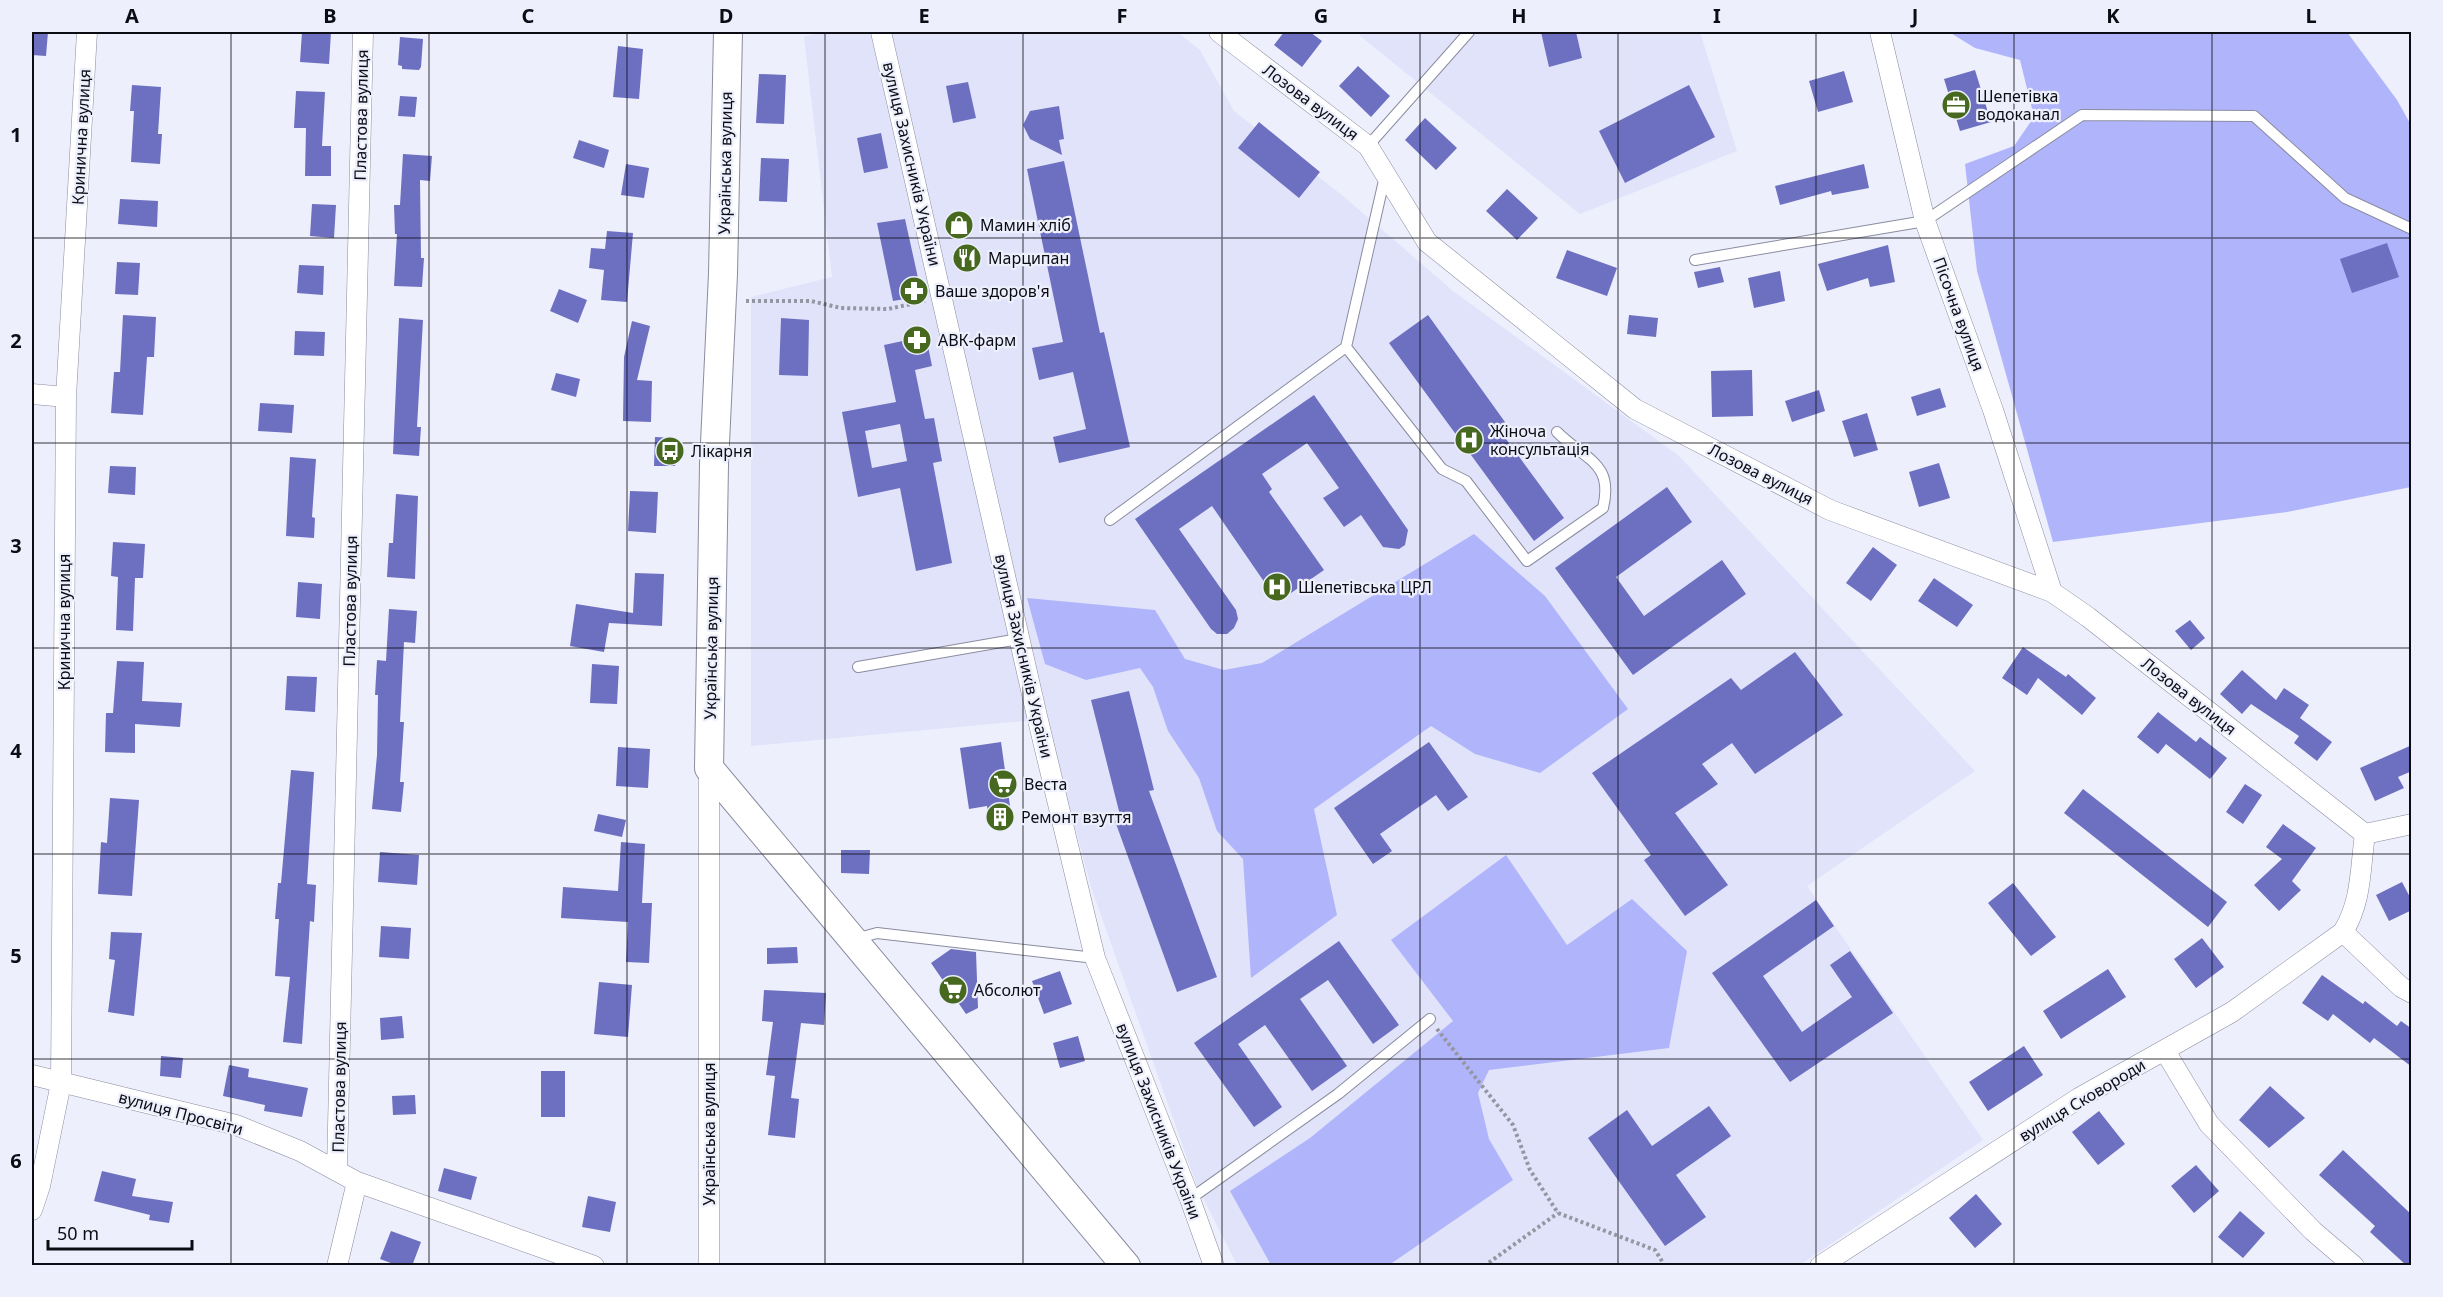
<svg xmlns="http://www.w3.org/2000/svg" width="2443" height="1297" viewBox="0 0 2443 1297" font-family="'Noto Sans',sans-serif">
<rect width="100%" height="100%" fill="#edeffc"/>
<path fill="#e0e3fa" d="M822,32H1177L1200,50L1234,111L1343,196L1453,291L1679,456L1975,771L1807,886L1983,1140L1800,1265H1237L1197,1186L1091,887L1046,719L751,746V297L832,277L804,37Z
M1362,32H1700L1737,151L1580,214L1359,35Z"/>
<path fill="#b0b5fb" d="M1949,32H2347L2397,100L2411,125V487L2287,512L2053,542L1977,271L1965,164L2014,146L2034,117L2020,60L1975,48Z
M1474,534L1545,596L1628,709L1540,773L1475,754L1431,726L1314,809L1337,915L1251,978L1243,859L1217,831L1199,778L1168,731L1153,687L1140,668L1086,680L1045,664L1027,598L1155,610L1185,659L1224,670L1262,663Z
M1506,855L1567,945L1632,899L1687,951L1669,1048L1489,1070L1478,1093L1489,1139L1513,1180L1389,1265H1271L1230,1191L1310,1138L1453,1021L1391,940Z"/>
<path fill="#6d6fc1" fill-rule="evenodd" d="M32,32H48L46,56L32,55Z
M302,32H331L329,64L300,62Z
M1284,32H1310L1322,41L1302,67L1274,45Z
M1541,32H1576L1582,58L1549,67Z
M400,37L423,39L421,67L419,70L402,69V66L398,65Z
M618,46L643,49L639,99L613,97Z
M1358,66L1390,96L1371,117L1339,86Z
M1975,70L1991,122L1960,131L1944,79Z
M1844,71L1853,102L1818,112L1809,81Z
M759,74L786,75L784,124L756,123Z
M968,82L976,118L953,123L946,86Z
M132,85L161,87L158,134H162L160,164L131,162L134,111H130Z
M1689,85L1715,137L1625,183L1599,131Z
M296,91L325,92L322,146H331V176H305L306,128H294Z
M400,96L417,97L415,117L398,116Z
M1059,106L1064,139L1059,140L1062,155L1030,139L1023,125L1030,111Z
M1425,118L1457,148L1436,170L1405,140Z
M1259,122L1320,172L1299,198L1238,148Z
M881,133L888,168L864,173L857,138Z
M579,140L609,150L604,168L573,158Z
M403,154L432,156L430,181L420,180L421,258H424L422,287L394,286L397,234H395L394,205H400Z
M761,158L789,159L787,202L759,201Z
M1064,161L1100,333L1104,332L1130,447L1059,463L1053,437L1086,429L1073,372L1039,380L1032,348L1063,342L1027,169Z
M626,164L649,168L644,198L621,195Z
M1864,164L1869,188L1832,195L1831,191L1780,205L1775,186Z
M1507,189L1538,218L1517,240L1486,211Z
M120,199L158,201L157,227L118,224Z
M312,204L336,205L334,238L310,236Z
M905,219L922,296L893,301L877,223Z
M607,231L633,233L627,302L601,300L604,270L589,268L591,248L605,249Z
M2387,243L2399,277L2352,293L2340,259Z
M1888,245L1895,282L1870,287L1868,278L1827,291L1818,264Z
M1567,250L1617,268L1607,296L1556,278Z
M117,262L140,263L138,295L115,294Z
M299,265L324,266L323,295L297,293Z
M1720,267L1724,282L1698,288L1694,272Z
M1780,271L1785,301L1754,308L1748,278Z
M559,289L587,300L578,323L550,311Z
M123,315L156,317L154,357H147L143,415L111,413L114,372H120Z
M1428,315L1505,422L1498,428L1564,518L1534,541L1389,343Z
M1629,315L1658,318L1656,337L1627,334Z
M399,318L423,320L417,427H421L419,456L393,454Z
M781,318L809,320L808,376L779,375Z
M632,321L650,326L637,380L652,381L651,422L623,421L624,357Z
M295,331L325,332L324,356L294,355Z
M926,336L932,366L915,370L925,419L934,418L942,461L933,463L952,563L916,571L900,488L858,497L842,412L896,402L884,345ZM900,424L907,461L872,468L865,431Z
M1752,370L1753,416L1712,417L1711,371Z
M556,373L580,379L576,397L551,390Z
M1940,388L1946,407L1917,416L1911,397Z
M1819,390L1825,411L1792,422L1785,401Z
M1314,395L1408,530L1405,545L1399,549L1383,547L1361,515L1344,527L1323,498L1339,488L1307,443L1262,474L1272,489L1269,492L1324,570L1278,602L1212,506L1179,529L1236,610L1238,619L1234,628L1227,634H1217L1211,629L1135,519Z
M260,403L294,405L292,433L258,431Z
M1867,413L1878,450L1854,457L1842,421Z
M655,437L677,438L675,466H654Z
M290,457L316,459L312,517L315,518L314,538L286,536Z
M1939,463L1950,498L1919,507L1909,472Z
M110,466L136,467L135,495L108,493Z
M1667,487L1692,522L1616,577L1644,616L1722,560L1746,594L1633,675L1555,568Z
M630,491L658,492L656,533L628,531Z
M396,494L418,496L415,579L387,577L389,543H393Z
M113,542L145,544L143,578H135L133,631L116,630L118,577L111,576Z
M1873,547L1897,565L1871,601L1846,583Z
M635,573L664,574L662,626L609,623L604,652L570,646L576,604L633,613Z
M1934,578L1973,605L1957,627L1918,601Z
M298,582L322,584L320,619L296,617Z
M389,609L417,611L415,643L404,642L400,722H404L400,782H404L401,812L372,809L377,755L378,695H375L377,660L386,661Z
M2190,620L2205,638L2191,650L2175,631Z
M2023,647L2066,677L2068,674L2096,698L2082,715L2038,678L2027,695L2002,678Z
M1795,652L1843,715L1755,774L1732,743L1702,764L1718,784L1675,813L1728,885L1685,916L1644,860L1651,855L1592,773L1731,678L1741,690Z
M117,661L144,662L142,701L182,703L180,727L135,724V753L105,752L106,713H113Z
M592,664L619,666L617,704L590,703Z
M2242,670L2276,700L2284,688L2309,705L2300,718L2332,742L2317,761L2294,743L2299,736L2251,704L2242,714L2220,694Z
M287,676L317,677L315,712L285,710Z
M1129,691L1154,790L1149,791L1217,977L1177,992L1115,821L1121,819L1091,700Z
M2158,712L2196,742L2200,737L2227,758L2210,779L2166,744L2158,754L2137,737Z
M1001,742L1012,820L990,824L987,806L969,809L960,748Z
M1429,742L1468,797L1448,811L1436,795L1380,834L1392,851L1373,864L1334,808Z
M2412,745V771L2398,777L2404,788L2375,801L2360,768Z
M618,747L650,749L648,788L616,786Z
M291,770L314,772L307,884L316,885L314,922L310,921L302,1044L283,1042L290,977L275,976L279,919H275L278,883H281Z
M2245,784L2262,795L2243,824L2226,812Z
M2083,789L2227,902L2208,927L2064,813Z
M110,798L139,800L132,896L98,894L101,842L107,843Z
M598,814L626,820L622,837L594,831Z
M2283,824L2316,848L2292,881L2301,890L2279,911L2254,885L2282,859L2266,847Z
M621,842L645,844L642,903H652L649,963L626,962L628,922L561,918L563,887L618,891Z
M841,850H870L869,874L841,873Z
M380,852L419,855L417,885L378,882Z
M2402,882L2412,901V910L2389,921L2376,895Z
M2013,883L2056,937L2031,956L1988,903Z
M1816,900L1834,926L1763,976L1802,1032L1852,997L1830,965L1850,951L1893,1013L1790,1082L1712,973Z
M381,926L411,928L409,959L379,957Z
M111,932L142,933L134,1016L108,1012L115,960L109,959Z
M2202,938L2224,967L2196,988L2174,959Z
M1339,941L1399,1025L1373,1044L1328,980L1300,999L1347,1066L1312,1091L1265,1025L1238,1044L1282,1107L1254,1127L1194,1043Z
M797,947L798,963L767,964V948Z
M951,949L976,952L978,1008L966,1014L931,963Z
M2108,969L2126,997L2061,1039L2043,1011Z
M1060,971L1072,1004L1044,1014L1032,981Z
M2322,975L2363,1004L2365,1001L2397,1026L2401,1021L2412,1029V1067L2374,1038L2370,1043L2333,1014L2328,1021L2302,1003Z
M599,982L632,985L628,1037L594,1034Z
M764,990L826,993L824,1025L801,1023L791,1098L799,1099L795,1138L768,1135L775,1076L766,1075L773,1022L762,1021Z
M402,1016L404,1038L381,1040L380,1018Z
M1078,1036L1085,1061L1060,1068L1053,1043Z
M2024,1046L2043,1075L1988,1111L1969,1082Z
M161,1056L183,1058L181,1078L160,1076Z
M229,1065L249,1069L248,1077L308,1088L302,1117L264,1111L265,1105L223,1096Z
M541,1071H565V1117H541Z
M2270,1086L2305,1118L2269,1148L2239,1120Z
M415,1095L416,1114L393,1115L392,1096Z
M1709,1106L1731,1136L1676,1175L1706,1217L1665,1246L1588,1138L1627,1110L1652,1146Z
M2099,1111L2125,1144L2098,1165L2072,1132Z
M2343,1150L2412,1215V1266H2407L2370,1232L2375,1226L2319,1175Z
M2196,1165L2219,1191L2194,1213L2171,1186Z
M444,1168L477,1177L471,1200L438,1191Z
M102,1171L136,1179L132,1196L173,1202L169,1223L149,1220L150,1215L94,1201Z
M1976,1194L2002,1224L1975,1248L1949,1218Z
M588,1196L616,1202L610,1232L582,1227Z
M2240,1211L2265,1233L2243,1258L2218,1237Z
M391,1231L421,1242L412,1266H399L380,1259Z"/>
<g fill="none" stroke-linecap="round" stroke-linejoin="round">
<g stroke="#8a8ca0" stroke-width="12">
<path id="service" d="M1368,146L1469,32
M1385,176L1346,347L1442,469L1466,481L1527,561L1603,508C1614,462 1585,460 1557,432
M1695,260L1925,221L2082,115L2254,116L2345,198L2412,229
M1110,520L1346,347
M858,667L1019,639
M855,939L877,933L1095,958
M1190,1199L1338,1094L1430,1019"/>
</g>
<g stroke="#8a8ca0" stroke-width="21">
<path id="minor" d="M881,32L1037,716L1095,958L1190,1199L1214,1266
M1219,32L1368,146L1427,242L1635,409L1830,510L2052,592L2088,617L2365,834
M1880,32L1925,221L1993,410L2052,592
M32,394L66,397
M709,768V1266
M2365,834L2412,824
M2343,932L2401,987L2412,993
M2165,1051L2209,1124L2313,1231L2354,1266
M32,1075L236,1125L300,1151L357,1182L594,1266
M337,1170L363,32
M32,1210L40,1186L61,1083L66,397L87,32
M337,1266L357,1182
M1820,1266L2079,1098L2232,1012L2343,932C2362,901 2360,869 2365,834"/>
</g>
<g stroke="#8a8ca0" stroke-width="30">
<path id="secondary" d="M728,32L723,274L714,464L709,768L1126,1266"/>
</g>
<path stroke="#9596a1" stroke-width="4" stroke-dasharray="3 3" stroke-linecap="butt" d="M746,301H811L841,308L888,309L925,301
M1437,1029L1513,1125L1530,1170L1558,1213L1655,1250L1665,1266
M1484,1266L1558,1213"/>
<use href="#service" stroke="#fff" stroke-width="10"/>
<use href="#minor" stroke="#fff" stroke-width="20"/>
<use href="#secondary" stroke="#fff" stroke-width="28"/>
</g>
<path fill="none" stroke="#0c0d14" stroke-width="1.5" stroke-opacity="0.55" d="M231,32V1266M429,32V1266M627,32V1266M825,32V1266M1023,32V1266M1222,32V1266M1420,32V1266M1618,32V1266M1816,32V1266M2014,32V1266M2212,32V1266M32,238H2412M32,443H2412M32,648H2412M32,854H2412M32,1059H2412"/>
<defs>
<g id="office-disc" transform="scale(1.5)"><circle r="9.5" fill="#46681f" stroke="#edeffc"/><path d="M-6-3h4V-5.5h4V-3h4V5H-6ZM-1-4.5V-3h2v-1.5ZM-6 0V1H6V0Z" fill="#fff"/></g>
<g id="shop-disc" transform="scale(1.5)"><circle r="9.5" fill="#46681f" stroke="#edeffc"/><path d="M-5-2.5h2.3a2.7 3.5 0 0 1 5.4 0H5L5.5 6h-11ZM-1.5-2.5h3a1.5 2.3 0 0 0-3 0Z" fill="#fff"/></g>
<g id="restaurant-disc" transform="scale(1.5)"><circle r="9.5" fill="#46681f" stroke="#edeffc"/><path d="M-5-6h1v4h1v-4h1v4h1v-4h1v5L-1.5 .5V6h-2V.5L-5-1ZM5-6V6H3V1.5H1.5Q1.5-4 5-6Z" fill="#fff"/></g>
<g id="pharmacy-disc" transform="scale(1.5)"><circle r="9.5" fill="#46681f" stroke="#edeffc"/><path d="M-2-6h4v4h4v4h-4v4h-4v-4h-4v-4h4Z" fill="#fff"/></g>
<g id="hospital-disc" transform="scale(1.5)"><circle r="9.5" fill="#46681f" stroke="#edeffc"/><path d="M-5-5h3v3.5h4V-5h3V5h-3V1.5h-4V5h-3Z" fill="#fff"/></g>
<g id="bus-disc" transform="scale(1.5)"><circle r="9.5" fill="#46681f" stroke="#edeffc"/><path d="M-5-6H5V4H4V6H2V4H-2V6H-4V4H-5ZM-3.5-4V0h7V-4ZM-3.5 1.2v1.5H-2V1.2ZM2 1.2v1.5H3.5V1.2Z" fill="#fff"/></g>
<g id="supermarket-disc" transform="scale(1.5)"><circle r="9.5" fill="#46681f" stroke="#edeffc"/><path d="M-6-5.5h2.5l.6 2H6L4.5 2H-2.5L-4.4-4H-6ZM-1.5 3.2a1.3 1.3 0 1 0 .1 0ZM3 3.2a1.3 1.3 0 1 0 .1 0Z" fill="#fff"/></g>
<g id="building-disc" transform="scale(1.5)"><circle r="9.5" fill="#46681f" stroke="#edeffc"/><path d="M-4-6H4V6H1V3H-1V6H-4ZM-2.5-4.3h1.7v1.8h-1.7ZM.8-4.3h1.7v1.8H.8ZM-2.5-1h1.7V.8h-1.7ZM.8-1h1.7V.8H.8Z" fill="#fff"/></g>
</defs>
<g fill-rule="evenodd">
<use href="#office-disc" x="1956" y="105"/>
<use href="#shop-disc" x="959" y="225"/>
<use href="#restaurant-disc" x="967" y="258"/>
<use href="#pharmacy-disc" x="914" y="291"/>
<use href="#pharmacy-disc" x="917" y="340"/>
<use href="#hospital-disc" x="1469" y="440"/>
<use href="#bus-disc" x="670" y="451"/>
<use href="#hospital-disc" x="1277" y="587"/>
<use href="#supermarket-disc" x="1003" y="784"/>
<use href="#building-disc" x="1000" y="817"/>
<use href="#supermarket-disc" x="953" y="990"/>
</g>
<g text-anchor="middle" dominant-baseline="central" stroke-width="4.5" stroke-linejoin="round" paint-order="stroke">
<g font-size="16" fill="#0c0d14" stroke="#edeffc" text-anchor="start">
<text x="1977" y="96">Шепетівка<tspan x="1977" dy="18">водоканал</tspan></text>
<text x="980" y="225">Мамин хліб</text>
<text x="988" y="258">Марципан</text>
<text x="935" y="291">Ваше здоров'я</text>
<text x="938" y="340">АВК-фарм</text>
<text x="1490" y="431">Жіноча<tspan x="1490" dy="18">консультація</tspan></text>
<text x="691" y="451">Лікарня</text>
<text x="1298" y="587">Шепетівська ЦРЛ</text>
<text x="1024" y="784">Веста</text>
<text x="1021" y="817">Ремонт взуття</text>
<text x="974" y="990">Абсолют</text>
</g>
<g font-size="16" fill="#0c0d14" stroke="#edeffc">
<text transform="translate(1311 102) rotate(37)">Лозова вулиця</text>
<text transform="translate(361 115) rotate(-89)">Пластова вулиця</text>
<text transform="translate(81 137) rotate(-87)">Кринична вулиця</text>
<text transform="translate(725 163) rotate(-89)">Українська вулиця</text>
<text transform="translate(912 164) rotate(77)">вулиця Захисників України</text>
<text transform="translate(1959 314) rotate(70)">Пісочна вулиця</text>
<text transform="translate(1761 474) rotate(27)">Лозова вулиця</text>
<text transform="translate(350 601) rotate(-89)">Пластова вулиця</text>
<text transform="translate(64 622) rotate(-90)">Кринична вулиця</text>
<text transform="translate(711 648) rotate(-89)">Українська вулиця</text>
<text transform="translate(1024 656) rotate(77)">вулиця Захисників України</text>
<text transform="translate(2189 696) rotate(38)">Лозова вулиця</text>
<text transform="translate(339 1087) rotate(-89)">Пластова вулиця</text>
<text transform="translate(2082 1100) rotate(-31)">вулиця Сковороди</text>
<text transform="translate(181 1113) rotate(15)">вулиця Просвіти</text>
<text transform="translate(1159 1121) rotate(69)">вулиця Захисників України</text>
<text transform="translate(709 1134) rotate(-90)">Українська вулиця</text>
</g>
</g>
<rect width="2443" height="1297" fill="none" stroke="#edeffc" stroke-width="66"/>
<path d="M48 1240v9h144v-9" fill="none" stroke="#0c0d14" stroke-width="3"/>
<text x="57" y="1240" font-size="18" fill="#0c0d14" stroke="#edeffc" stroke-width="4.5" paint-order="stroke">50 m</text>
<rect x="33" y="33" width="2377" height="1231" fill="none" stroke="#0c0d14" stroke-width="2"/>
<g font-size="20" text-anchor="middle" font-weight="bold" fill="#0c0d14">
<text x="132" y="23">A</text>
<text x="330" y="23">B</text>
<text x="528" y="23">C</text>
<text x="726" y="23">D</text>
<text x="924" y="23">E</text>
<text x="1122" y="23">F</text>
<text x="1321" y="23">G</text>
<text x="1519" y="23">H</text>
<text x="1717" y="23">I</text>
<text x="1915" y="23">J</text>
<text x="2113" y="23">K</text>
<text x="2311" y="23">L</text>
<text x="16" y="142">1</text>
<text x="16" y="348">2</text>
<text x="16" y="553">3</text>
<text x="16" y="758">4</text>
<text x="16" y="963">5</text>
<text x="16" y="1168">6</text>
</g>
</svg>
